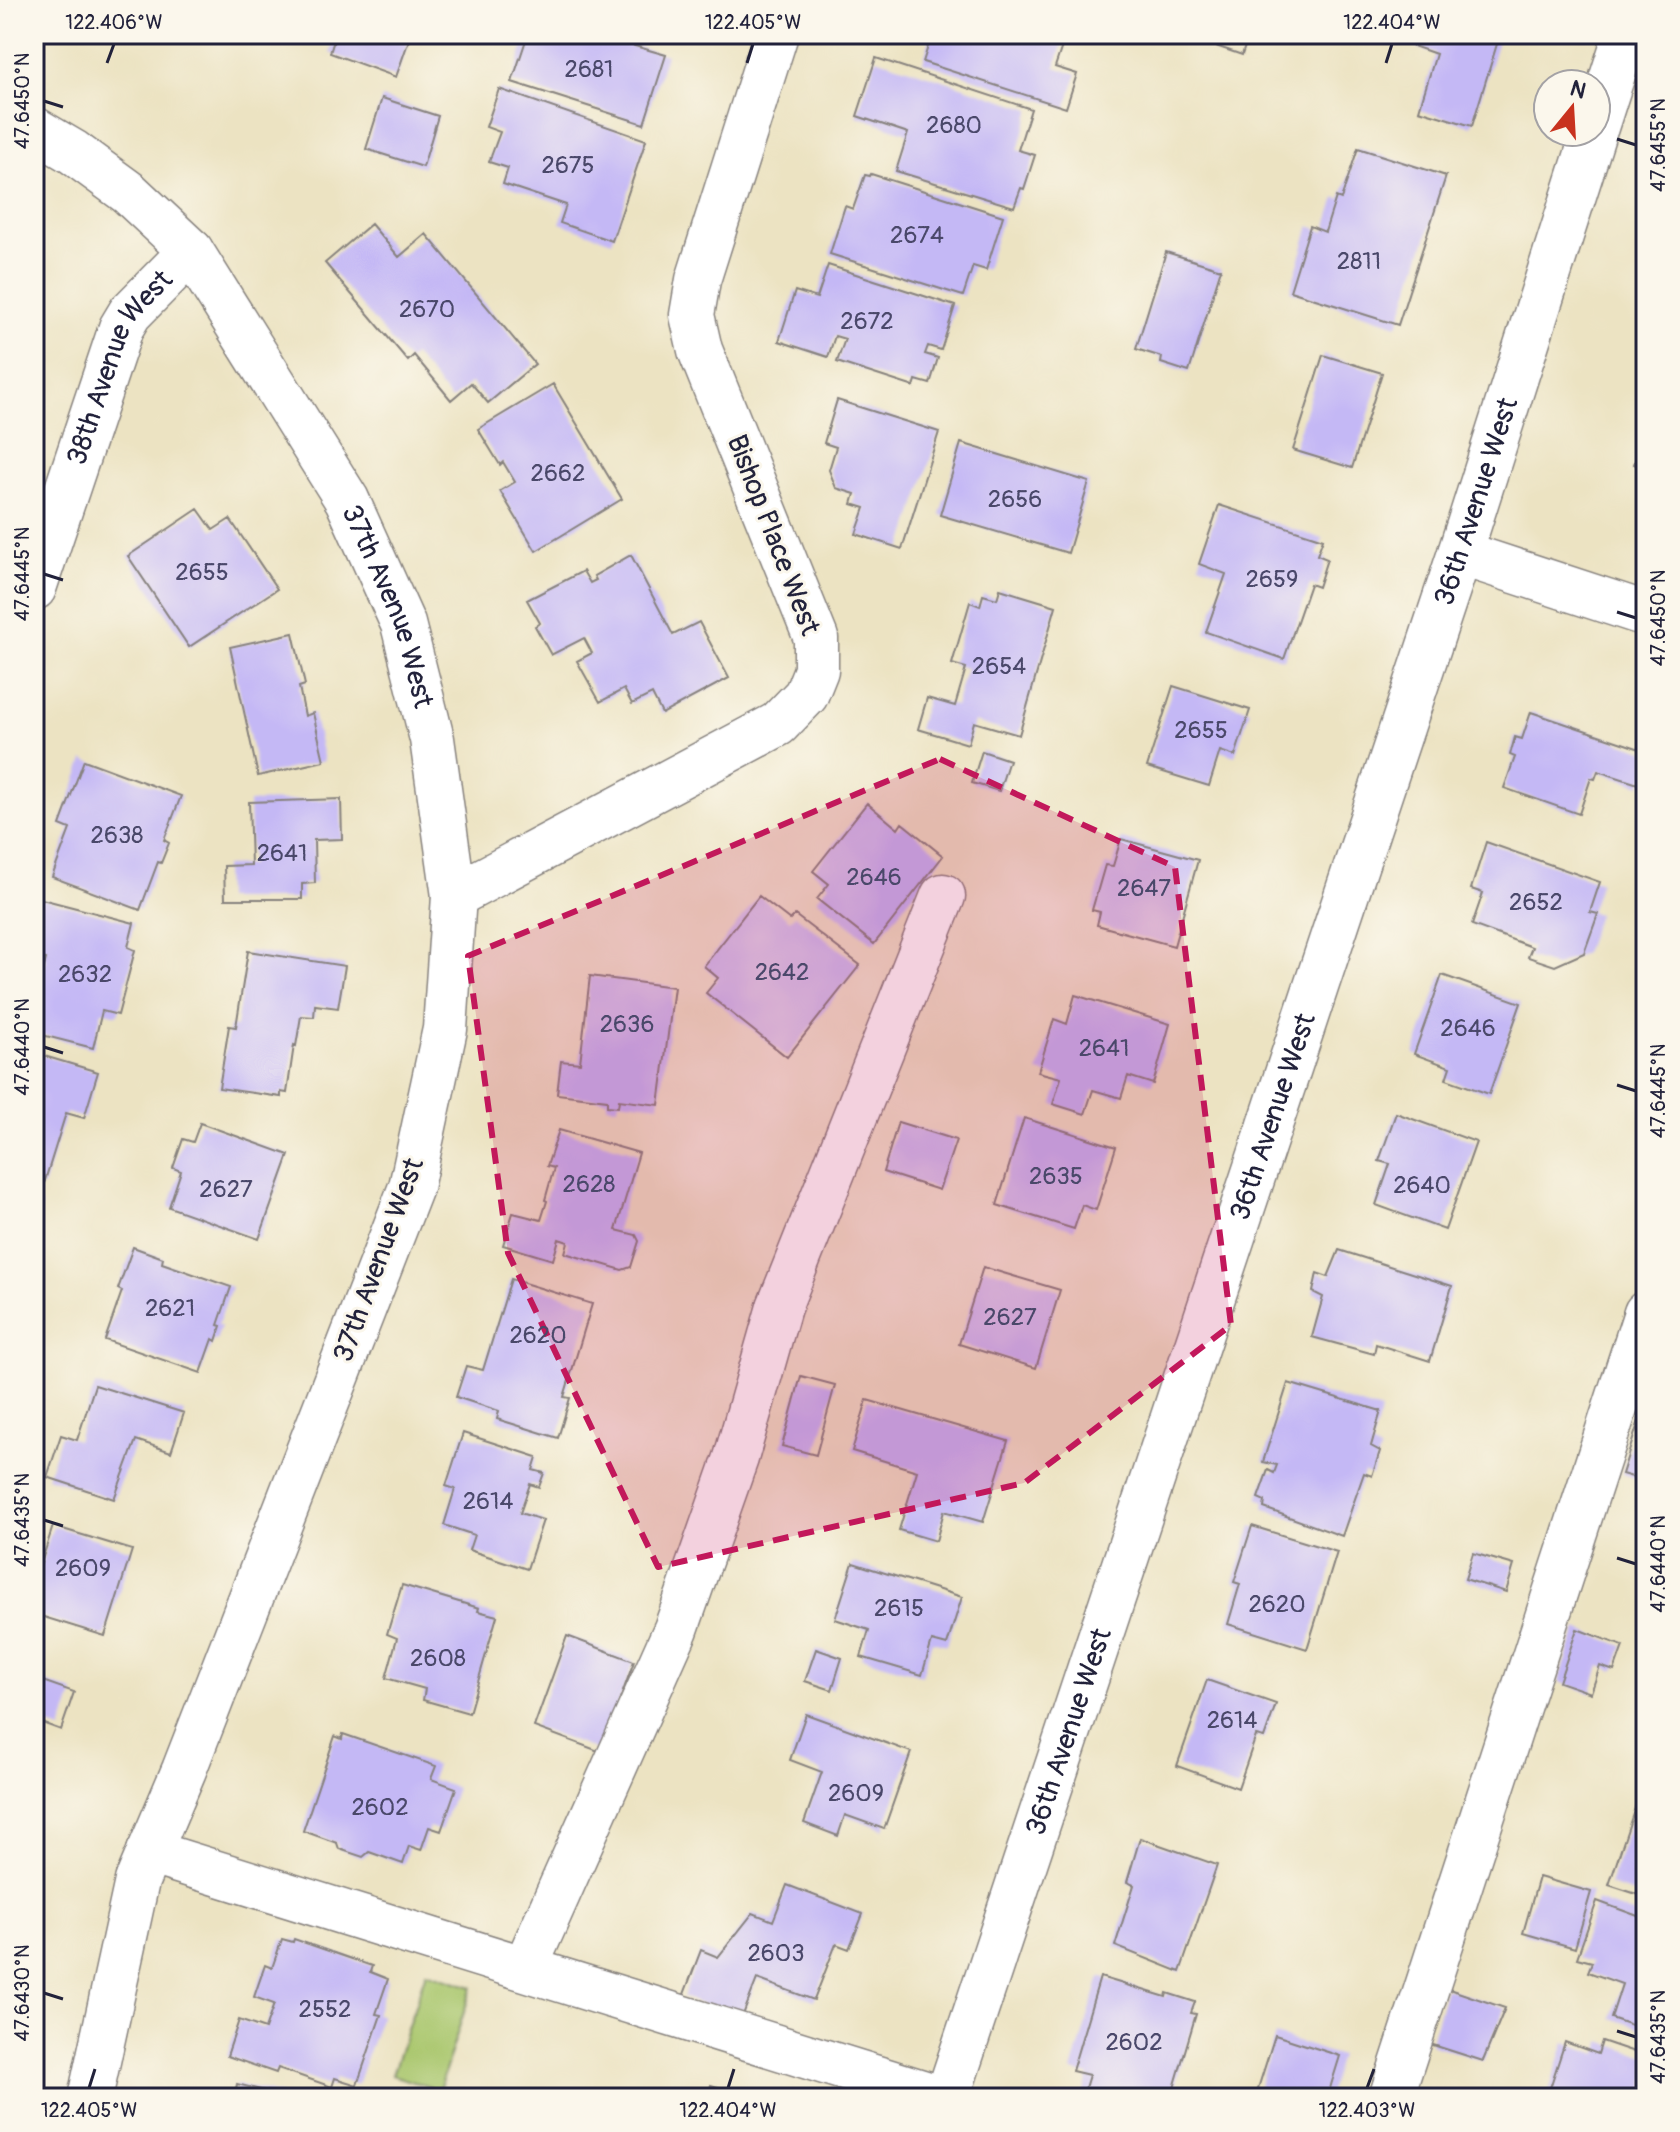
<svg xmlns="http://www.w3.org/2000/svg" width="1680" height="2132" viewBox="0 0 1680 2132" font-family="Pangolin,sans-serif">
<rect width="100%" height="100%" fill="#fbf7ec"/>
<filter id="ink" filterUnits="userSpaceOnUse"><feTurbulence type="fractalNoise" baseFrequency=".0125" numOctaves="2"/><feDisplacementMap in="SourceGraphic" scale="16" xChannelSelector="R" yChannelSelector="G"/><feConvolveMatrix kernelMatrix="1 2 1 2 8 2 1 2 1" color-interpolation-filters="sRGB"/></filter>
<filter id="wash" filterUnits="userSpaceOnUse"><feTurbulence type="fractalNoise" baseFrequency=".006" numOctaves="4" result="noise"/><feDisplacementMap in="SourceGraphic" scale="32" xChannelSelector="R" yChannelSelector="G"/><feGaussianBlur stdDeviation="1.8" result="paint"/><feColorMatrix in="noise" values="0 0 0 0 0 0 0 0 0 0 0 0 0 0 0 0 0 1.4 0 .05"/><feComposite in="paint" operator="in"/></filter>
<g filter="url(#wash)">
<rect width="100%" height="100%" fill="#ece3c2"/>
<path fill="#aac76e" stroke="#667454" stroke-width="2" d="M426,1972L472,1987L439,2090L392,2075Z"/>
<g id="blocks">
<path fill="#c4b8f5" d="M336,34H411L396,77L330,53Z
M528,34H631L628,44L666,55L644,124L512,82Z
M932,34H1066L1055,67L1077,74L1066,108L923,62Z
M1216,34H1249L1242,55L1213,45Z
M1417,34H1500L1472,126L1419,110L1436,54L1413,46Z
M876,58L1031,109L1018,150L1035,155L1024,189L1021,188L1014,207L896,171L908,133L857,116Z
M499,89L646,140L612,241L560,223L566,205L503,184L508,168L489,162L500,132L486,127Z
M382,98L438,116L423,167L366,149Z
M1358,148L1446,176L1398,325L1290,291L1310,226L1325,232L1336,197L1341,199Z
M871,174L1003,216L986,270L973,266L963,296L830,254L845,206L853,209L865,175L870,176Z
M371,224L399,257L426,234L535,364L488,403L471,383L451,400L414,355L408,361L325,263Z
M1166,252L1221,269L1189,372L1161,363L1162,357L1136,349Z
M828,265L955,306L941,350L928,346L925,354L938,358L930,384L916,380L914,387L837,362L845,339L835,336L828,357L779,341L795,291L817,298Z
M1323,355L1382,373L1352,468L1293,450Z
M553,384L622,499L536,551L500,491L515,482L503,462L500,465L478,429Z
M837,400L939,432L902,549L856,534L865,508L852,504L855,494L836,488L829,470L836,447L824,443Z
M1646,428V468L1634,464Z
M961,443L1089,482L1068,553L940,515Z
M1219,505L1323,539L1317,555L1327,559L1318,587L1310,584L1284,659L1206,632L1226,574L1199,564Z
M198,509L213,530L230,519L277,589L189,647L128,556Z
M631,555L673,635L699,622L729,678L662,714L652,694L632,704L624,689L600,702L577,661L592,653L584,638L551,655L535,626L540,623L527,600L583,571L590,583L596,580L594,576Z
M1000,589L1056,606L1019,735L974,722L968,744L918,729L927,698L955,706L966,668L952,664L970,602L980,606L983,595L997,599Z
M293,633L305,685L299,687L305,716L313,713L324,761L258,776L230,647Z
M1173,686L1250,710L1235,756L1220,751L1209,786L1147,767Z
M1531,712L1646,751V771L1641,785L1598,771L1595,779L1591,778L1579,814L1504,788L1515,757L1510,755L1515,737L1522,739Z
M982,751L1009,760L999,791L972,783Z
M84,760L181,796L164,840L169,843L161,863L158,862L140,910L52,877L70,829L60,825Z
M341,799L342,839L314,840L315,883L302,884V899H225L224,866L251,865L249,802Z
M867,803L898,829L902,823L943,856L874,944L817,899L829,884L813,871Z
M1121,839L1198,860L1174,946L1097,925L1100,912L1092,910L1105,865L1113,866Z
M1486,842L1600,882L1590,912L1598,914L1584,953L1555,966L1528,957L1532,947L1472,925L1483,893L1471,889Z
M759,896L790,920L795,915L860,965L787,1057L706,993L718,978L704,966Z
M34,897L134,923L128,947L135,950L118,1015L102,1011L93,1048L34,1033V989L38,990L46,959L36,957L41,938L34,936Z
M248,951L345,966L338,1008L315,1005L314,1017L301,1016L296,1046L294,1045L287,1093L281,1092V1097L219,1088L229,1026L236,1027Z
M1442,975L1521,1003L1489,1094L1446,1079L1450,1067L1414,1054Z
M590,976L674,987L659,1105L619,1100L618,1107L607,1106V1100L557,1094L561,1061L580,1063Z
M1075,995L1170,1024L1153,1084L1128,1076L1121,1098L1093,1090L1085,1114L1053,1104L1061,1078L1038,1072L1054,1019L1067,1024Z
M34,1053L98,1072L84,1118L66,1113L43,1187L34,1185Z
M1396,1113L1476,1142L1445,1230L1376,1205L1390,1164L1379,1161Z
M1024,1118L1116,1147L1096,1210L1082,1205L1074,1229L997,1205Z
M898,1122L956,1140L939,1190L883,1172Z
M200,1123L289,1155L259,1239L169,1207L181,1171L173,1168L183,1139L193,1142Z
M559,1130L639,1153L616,1230L636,1235L639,1241L631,1267L622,1270L565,1253L568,1242L559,1239L553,1260L503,1245L513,1213L541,1220L547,1201L545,1200L554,1168L547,1166Z
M34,1202L42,1205L35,1229H34Z
M133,1247L163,1258L162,1263L231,1287L218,1325L221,1326L216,1341L213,1339L201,1373L105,1340L122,1291L118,1289Z
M1339,1250L1452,1286L1430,1361L1376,1344L1374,1354L1312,1337L1323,1297L1313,1292L1317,1273L1328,1277Z
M983,1267L1060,1290L1036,1368L959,1344Z
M511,1279L592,1304L564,1397L570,1398L558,1438L497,1419L499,1411L456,1397L466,1366L483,1370Z
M801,1376L835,1385L816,1455L782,1446Z
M1288,1383L1381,1411L1371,1446L1380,1451L1372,1476L1364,1473L1342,1536L1264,1508L1265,1501L1258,1498L1268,1470L1274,1473L1277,1465L1263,1462Z
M95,1385L184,1413L171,1452L136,1440L114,1499L47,1477L61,1435L77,1440Z
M1646,1398V1481L1622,1474Z
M867,1400L1008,1441L983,1522L944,1511L936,1541L899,1530L917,1471L852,1451Z
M463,1433L537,1457L533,1470L544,1473L539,1487L530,1484L520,1513L543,1520L527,1569L469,1550L474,1535L444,1525L455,1489L446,1486Z
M53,1526L132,1550L105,1636L34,1614V1585Z
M1252,1526L1337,1552L1307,1649L1228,1624L1240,1584L1234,1582Z
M1473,1553L1514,1565L1506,1592L1465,1579Z
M853,1563L962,1597L947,1645L932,1641L922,1675L861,1657L869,1630L835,1619Z
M402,1585L479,1608L478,1611L497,1616L469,1713L423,1700L425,1689L386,1678L397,1638L387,1634Z
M1577,1629L1623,1646L1614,1671L1600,1666L1591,1693L1559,1682Z
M567,1636L634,1661L601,1752L534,1727Z
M816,1649L842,1658L832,1690L805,1681Z
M34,1678L74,1692L61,1730L34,1720Z
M1207,1680L1276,1704L1264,1738L1256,1736L1238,1788L1177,1766Z
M806,1714L911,1752L884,1829L845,1815L838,1836L804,1823L822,1772L790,1760Z
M343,1734L436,1766L431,1779L456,1788L441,1831L429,1827L421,1850L409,1846L403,1864L369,1852L363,1857L339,1849L337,1843L303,1831L335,1736L342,1739Z
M1646,1775V1897L1609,1885Z
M1140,1838L1217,1865L1180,1972L1115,1946L1134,1885L1127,1882Z
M1539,1877L1591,1892L1575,1948L1523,1933Z
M787,1885L863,1914L849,1949L836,1944L814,2000L757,1979L741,2020L683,1997L701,1950L718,1957L753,1913L773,1921Z
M1597,1901L1646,1919V2030L1611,2018L1622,1984L1588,1972L1592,1962L1577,1958Z
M282,1939L293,1942L294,1939L372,1966L370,1972L388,1979L376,2014L381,2015L357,2085L335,2078L332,2087L278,2068L276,2073L227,2056L239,2020L265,2029L274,2004L254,1997L265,1965L272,1968Z
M1100,1977L1166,1997L1167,1993L1195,2002L1191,2013L1196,2014L1172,2095L1160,2091L1158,2097L1140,2092L1138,2098H1082L1089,2075L1072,2071Z
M1446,1988L1505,2008L1483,2061L1430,2044Z
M1275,2035L1340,2056L1327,2098H1255Z
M1602,2041L1646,2056V2098H1560L1548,2094L1565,2042L1598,2054Z
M237,2084L289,2097V2098H234Z
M711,2085L751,2097V2098H707Z"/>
</g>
</g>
<g filter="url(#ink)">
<use href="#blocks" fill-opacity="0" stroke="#87827e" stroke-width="2"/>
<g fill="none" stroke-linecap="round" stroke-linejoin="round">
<g stroke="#87827e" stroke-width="47">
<g id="minor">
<path d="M1596,127L1626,34"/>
<path id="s1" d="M34,129L73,152L129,193L191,251L347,500L403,624L432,739L454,896L445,1029L411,1187L184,1770L137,1881L90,2098"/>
<path d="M1460,553L1646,614"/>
<path id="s2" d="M34,588L121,328L130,313L191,251"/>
<path d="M454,896L778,724L806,695L816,670V638L700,350L692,315L698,280L776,34"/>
<path d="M149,1852L941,2098"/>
<path d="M525,1968L676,1629L736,1458L779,1307L943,896"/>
<path id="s3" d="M947,2098L1460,553L1594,132"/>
<path d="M1391,2098L1646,1313"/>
</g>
</g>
<use href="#minor" stroke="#fff" stroke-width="44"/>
</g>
</g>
<path fill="#c2185b" fill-opacity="0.2" stroke="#c2185b" stroke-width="6" stroke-dasharray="16 10" stroke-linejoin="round" d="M940,759L1175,867L1231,1325L1024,1483L658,1567L508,1253L468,956Z"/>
<path fill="none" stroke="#22223b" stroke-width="3" d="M107,63L114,44M747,63L753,44M1386,63L1392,44M44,101L63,107M1617,139L1636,145M44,574L63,580M1617,612L1636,618M44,1047L63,1053M1617,1085L1636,1091M44,1520L63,1526M1617,1558L1636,1564M44,1993L63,1999M1617,2031L1636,2037M89,2088L95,2069M728,2088L734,2069M1367,2088L1374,2069"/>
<g text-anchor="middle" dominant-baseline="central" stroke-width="6" stroke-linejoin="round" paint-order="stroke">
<g font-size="24" fill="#4a486a">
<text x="589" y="69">2681</text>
<text x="954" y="125">2680</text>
<text x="568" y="165">2675</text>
<text x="917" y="235">2674</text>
<text x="1359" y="261">2811</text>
<text x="427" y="309">2670</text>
<text x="867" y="321">2672</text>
<text x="558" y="473">2662</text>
<text x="1015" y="499">2656</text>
<text x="202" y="572">2655</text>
<text x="1272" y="579">2659</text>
<text x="999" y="666">2654</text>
<text x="1201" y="730">2655</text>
<text x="117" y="835">2638</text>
<text x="282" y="853">2641</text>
<text x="874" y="877">2646</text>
<text x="1144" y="888">2647</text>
<text x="1536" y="902">2652</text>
<text x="782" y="972">2642</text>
<text x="85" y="974">2632</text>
<text x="627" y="1024">2636</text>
<text x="1468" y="1028">2646</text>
<text x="1104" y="1048">2641</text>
<text x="1056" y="1176">2635</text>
<text x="589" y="1184">2628</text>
<text x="1422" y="1185">2640</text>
<text x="226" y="1189">2627</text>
<text x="170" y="1308">2621</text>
<text x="1010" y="1317">2627</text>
<text x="538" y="1335">2620</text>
<text x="488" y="1501">2614</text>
<text x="83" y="1568">2609</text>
<text x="1277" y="1604">2620</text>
<text x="899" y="1608">2615</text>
<text x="438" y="1658">2608</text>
<text x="1232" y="1720">2614</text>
<text x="856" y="1793">2609</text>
<text x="380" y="1807">2602</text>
<text x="776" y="1953">2603</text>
<text x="325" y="2009">2552</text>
<text x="1134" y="2042">2602</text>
</g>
<g font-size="28" fill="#22223b" stroke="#fbf7ec">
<text stroke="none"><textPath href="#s2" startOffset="238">38th Avenue West</textPath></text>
<text stroke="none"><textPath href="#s3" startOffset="1682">36th Avenue West</textPath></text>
<text transform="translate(773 535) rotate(69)">Bishop Place West</text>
<text stroke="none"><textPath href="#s1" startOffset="608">37th Avenue West</textPath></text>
<text stroke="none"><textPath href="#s3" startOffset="1034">36th Avenue West</textPath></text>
<text transform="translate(379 1260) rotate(-70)">37th Avenue West</text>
<text stroke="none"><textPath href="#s3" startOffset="386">36th Avenue West</textPath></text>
</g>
</g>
<rect width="1680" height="2132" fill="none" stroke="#fbf7ec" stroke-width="88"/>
<g transform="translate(1572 108) rotate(18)"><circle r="38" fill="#fbf7ec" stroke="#a4a2a5" stroke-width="2"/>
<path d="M0-6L14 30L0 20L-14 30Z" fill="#c8321e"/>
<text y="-12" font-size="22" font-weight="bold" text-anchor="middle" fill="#22223b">N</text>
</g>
<rect x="44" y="44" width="1592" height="2044" fill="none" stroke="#22223b" stroke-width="3"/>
<g font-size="20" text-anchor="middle" fill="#22223b">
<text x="114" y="29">122.406°W</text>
<text x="753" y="29">122.405°W</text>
<text x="1392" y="29">122.404°W</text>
<text transform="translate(22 101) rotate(-90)" y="7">47.6450°N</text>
<text transform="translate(1658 145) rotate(-90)" y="7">47.6455°N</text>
<text transform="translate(22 574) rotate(-90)" y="7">47.6445°N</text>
<text transform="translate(1658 618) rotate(-90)" y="7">47.6450°N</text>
<text transform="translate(22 1047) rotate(-90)" y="7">47.6440°N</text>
<text transform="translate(1658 1091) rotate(-90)" y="7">47.6445°N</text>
<text transform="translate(22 1520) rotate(-90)" y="7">47.6435°N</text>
<text transform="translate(1658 1564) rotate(-90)" y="7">47.6440°N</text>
<text transform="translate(22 1993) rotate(-90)" y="7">47.6430°N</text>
<text transform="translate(1658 2037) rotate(-90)" y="7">47.6435°N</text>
<text x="89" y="2117">122.405°W</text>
<text x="728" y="2117">122.404°W</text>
<text x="1367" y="2117">122.403°W</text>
</g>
</svg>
